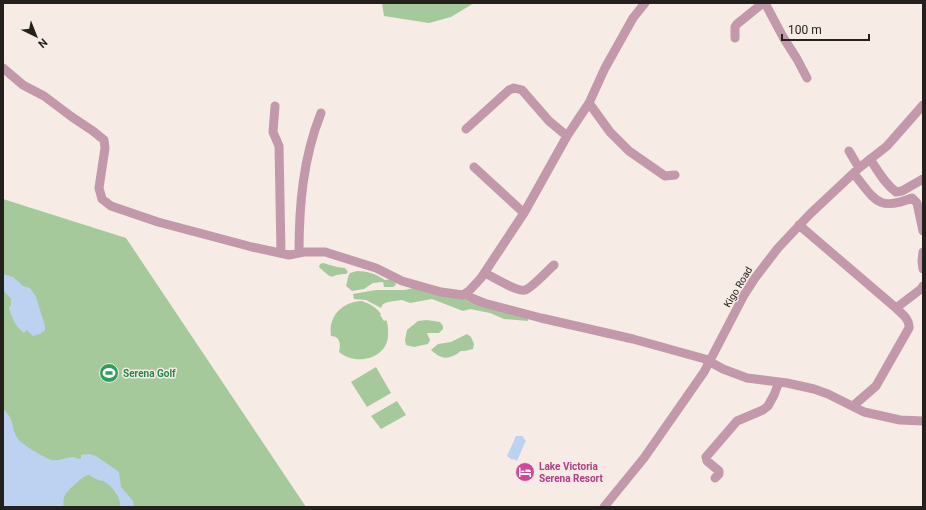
<svg xmlns="http://www.w3.org/2000/svg" width="926" height="510" viewBox="0 0 926 510" font-family="Roboto,sans-serif">
<rect width="100%" height="100%" fill="#f6ece5"/>
<path fill="#a6c99b" d="M382,3H474L451,17L429,23L384,16Z
M3,199L126,238L306,507H3Z
M323,263L337,267L345,268L348,272L346,274C328,274 336,283 319,267L320,264Z
M357,271C367,271 376,274 385,280L391,279L395,280L396,285L393,287H384L383,282L373,283L364,289L352,291L346,286C348,281 347,277 350,273Z
M413,288L462,299L470,298L528,318V321L504,319L490,313L470,309L463,311L432,299L410,303L402,300L388,302L383,304L381,308L366,300L354,299L353,294L376,290H405Z
M362,301C370,304 376,307 381,314L380,315L384,321L386,320C388,324 388,327 388,332C390,358 357,367 339,352C341,344 340,336 331,336C328,316 342,302 362,301Z
M427,320L440,322L443,326V329L439,333H427L430,340L428,344L414,347L406,345L405,340L407,330L418,321Z
M467,334L471,337L474,344L473,349L465,351H461C449,360 442,360 431,350L438,344L451,342Z
M376,367L391,393L367,407L351,382Z
M397,401L406,415L381,429L371,416Z"/>
<path fill="#bdd2f1" d="M3,274L13,277L23,286L30,288L36,297L45,326V330L40,334L33,336L27,330L24,333C15,326 12,318 9,308L11,305V299L3,290Z
M3,409C16,421 10,427 18,439C20,443 46,459 52,460C60,461 67,457 74,457C76,458 78,459 80,459L81,458V455L88,454L96,456L119,472L121,487L133,501L134,507H120C122,499 112,486 105,482C102,480 99,481 96,479C93,478 91,475 88,475C84,475 67,491 65,495C63,499 63,503 64,507H3Z
M516,436H523L524,439L526,440L517,461L514,459L512,460L507,456Z"/>
<g fill="none" stroke-linecap="round" stroke-linejoin="round">
<path stroke="#c298aa" stroke-width="9" d="M765,3L783,37L797,59L807,78
M735,38V27L737,24L763,3
M3,68L23,85L44,96L72,117L93,131L104,140L105,148L99,188L102,199L111,206L158,222L252,247L289,255L304,252H325L376,268L402,281L441,292L463,295L469,291L481,278L524,213L567,136L589,103L605,68L633,18L645,3
M589,103L610,132L629,151L665,176L675,175
M275,106L273,132L279,146L281,253
M466,129L509,90L514,88L522,90L549,121L567,136
M849,151L859,168
M870,159C878,171 885,184 896,192L902,191L923,179
M474,167L524,213
M854,174C875,199 877,212 912,198L917,203L923,231
M799,225L896,308C902,314 910,319 909,328L876,386L853,406
M923,252L922,261L923,269
M299,253C299,205 303,158 321,113
M485,273C493,277 517,292 525,290C531,289 548,270 554,265
M466,294L474,299L484,303L541,318L633,339L705,359L723,369L747,378L787,383L814,389L828,394L864,412L900,420L923,421
M896,308L921,289L923,286
M715,478L719,474V471L707,461L706,457L737,421L763,410L768,406L774,395L779,382
M604,507L644,458L704,372L744,295L755,278L778,248L810,214L859,168L887,146L923,105"/>
</g>
<defs>
<g id="stadium-disc" transform="scale(1)"><circle r="9.5" fill="#2e9e5b" stroke="#f6ece5"/><path d="M0-5a6.5 5 0 1 0 0 10a6.5 5 0 1 0 0-10ZM-3.5-1.8h7v3.6h-7Z" fill="#fff"/></g>
<g id="hotel-disc" transform="scale(1)"><circle r="9.5" fill="#d1479c" stroke="#f6ece5"/><path d="M-6-4.5h1.5V1H6V5H4.5V3h-9V5H-6ZM-4 0a1.8 1.8 0 1 1 3.6 0ZM.5 0V-2.5h3Q6-2.5 6 0Z" fill="#fff"/></g>
</defs>
<g fill-rule="evenodd">
<use href="#stadium-disc" x="109" y="373"/>
<use href="#hotel-disc" x="525" y="472"/>
</g>
<g text-anchor="middle" dominant-baseline="central" stroke-width="3" stroke-linejoin="round" paint-order="stroke">
<g font-size="10" fill="#23201d" stroke="#f6ece5">
<text transform="translate(738 287) rotate(-59)">Kigo Road</text>
</g>
<g font-size="10" font-weight="bold" fill="#27864d" stroke="#f6ece5" text-anchor="start">
<text x="123" y="373">Serena Golf</text>
</g>
<g font-size="10" font-weight="bold" fill="#b23c85" stroke="#f6ece5" text-anchor="start">
<text x="539" y="466">Lake Victoria<tspan x="539" dy="12">Serena Resort</tspan></text>
</g>
</g>
<rect width="926" height="510" fill="none" stroke="#23201d" stroke-width="8"/>
<g transform="translate(36 36) rotate(137)" stroke="#f6ece5" stroke-width="3" paint-order="stroke">
<path d="M0-3L7 15L0 10L-7 15Z" fill="#23201d"/>
<text y="-6" font-size="11" font-weight="bold" text-anchor="middle" fill="#23201d">N</text>
</g>
<path d="M782 34v6h87v-6" fill="none" stroke="#23201d" stroke-width="2"/>
<text x="788" y="34" font-size="12" fill="#23201d" stroke="#f6ece5" stroke-width="3" paint-order="stroke">100 m</text>
</svg>
